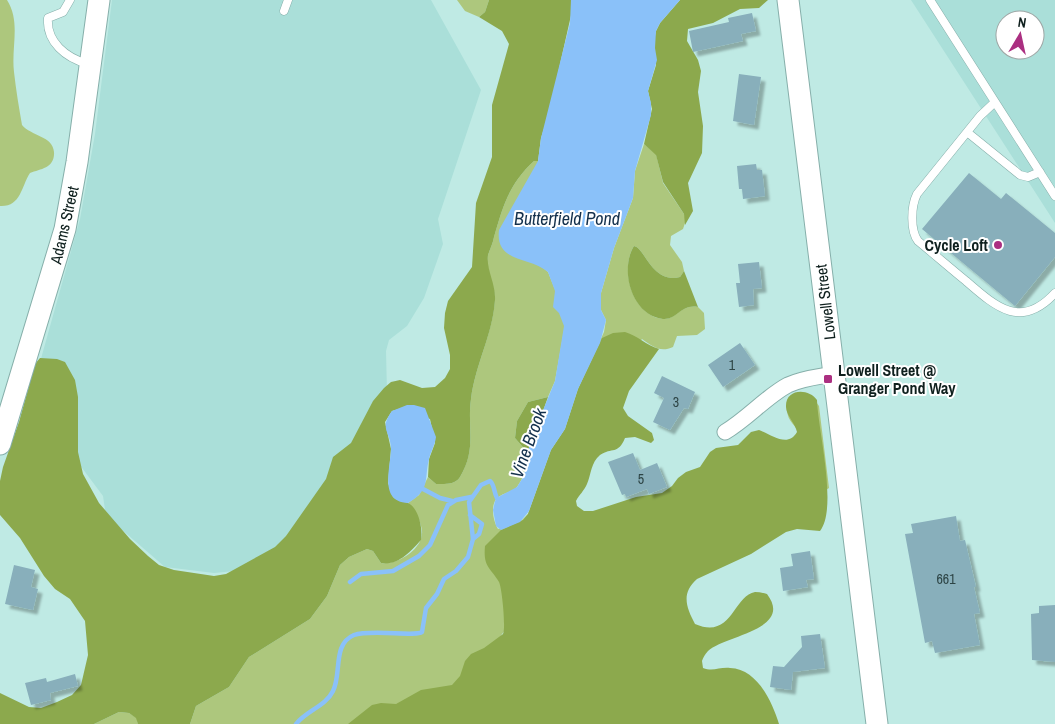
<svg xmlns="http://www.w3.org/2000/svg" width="1055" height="724" viewBox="0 0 1055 724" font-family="'Archivo Narrow',sans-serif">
<defs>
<filter id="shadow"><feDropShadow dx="4.5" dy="4.5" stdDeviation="1" flood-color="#0004"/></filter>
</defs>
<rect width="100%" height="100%" fill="#bfeae4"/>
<path fill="#aadfd9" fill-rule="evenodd" d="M112,0H431L481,90L438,219L443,244L424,298L407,326L389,340L386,351L387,392L268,568L214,573L165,567L106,516L103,496L30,398L80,219L95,134Z
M911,0H1055V223ZM1005,20H1035V50H1005Z"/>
<path fill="#adc77d" d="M0,0H7C21,22 11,47 14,72C16,90 19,108 22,125C31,136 53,136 54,152C55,168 41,169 30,173C21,187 21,207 0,206Z
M457,0H489L485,12L479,17L465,11Z
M644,144L656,154L663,183L684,214L686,220L683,229L671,236L670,245L682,262L684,271L680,277C652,284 645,248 634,246C619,270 633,316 663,319C677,320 680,304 698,307L704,313L705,329L697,335L677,336L673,347C660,353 652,346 642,339C603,395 559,461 548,529L600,560L697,518L732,465L768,439L781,453L801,434C794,424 781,416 791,402L803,396L814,399L819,406L829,488L575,652L505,619V630L500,637L585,724H190L196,706L229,687L249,657L310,619L327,596L340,565L349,557L367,549L373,551L381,563C396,566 424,549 422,531C421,521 415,511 408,503L419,495L428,477L436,484C445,484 455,485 460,477C477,448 467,428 471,399C475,365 493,334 495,299C495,284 485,270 488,255C490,249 493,243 494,237C503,206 509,184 534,161H538L545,172V177L528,196L521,227L523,233L530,239L529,256L548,272L554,287L555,272L552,265L537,250L532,215L538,195L541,193L543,195L539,208L543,213L559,197H577L595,185L599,188V193L578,256L566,265L568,308L555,381L548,397L528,402L517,421L515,438L528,453C527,465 525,476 517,487C512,493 506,492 500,496C489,502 493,521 498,529L520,522L528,514L551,450L565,429L578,389L604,332L606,320L601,310V293L614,248L633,198L635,171Z
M119,712L129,713L137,718L138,724H94Z"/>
<path fill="#8ca94d" d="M489,0H571L572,11L549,113L541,138L538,161H534C509,184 503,206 494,237C493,243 490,249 488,255C486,270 496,284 495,300C493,334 475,365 471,399C467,428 477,449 460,477C455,485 445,484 436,484L428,477L429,459L435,443L430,419L399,409L392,411L385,422L391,449L388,483L393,497C398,501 403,501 408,503C419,508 423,530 421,540C410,552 398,566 381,563L373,551L367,549L349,557L340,565L327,596L310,619L249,657L229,687L196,706L190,724H138L136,718L129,713L119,712L94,724H0V693L29,707L41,708L57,702L72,695L81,685L88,655L85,621L70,599L55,589L44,576L20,538L0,515V481L3,467L19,422L35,364L40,358L57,359L65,362L75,380L78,397V452L83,474L99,503L130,539L148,556L159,565L174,570L214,576L226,574L275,547L286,536L326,479L333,457L351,443L373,401L384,388L391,382L400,380L422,388L435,387L445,378L450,369V355L444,328L445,313L448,301L472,267L476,203L492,157V105L509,44L502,31L479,17L485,12Z
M680,0H768L759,8L740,9L713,23L688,29L687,41L698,60L701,71L698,92L703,126L702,153L688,183L693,211L685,225L684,214L663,182L656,155L644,144L652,109L648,91L656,65L654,41L656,31L660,23Z
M634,246C645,248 652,284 680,277L684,271L698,307C680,304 678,320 663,319C632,316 619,270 634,246Z
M625,332C638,336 646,345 659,349L629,391L623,408L628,416L652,433L654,440L651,443L635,437L625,438C618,455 612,447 600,455C591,462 591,475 587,484C584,491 579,495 576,501L577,506L584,511H593L636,497L662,493L672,486L678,478L686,472L700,467L710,452L716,448L738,445L751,432L759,430C772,435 788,448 797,432C795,423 786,415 786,407C785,388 809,388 817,400C818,430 838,508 820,531L797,529L786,532L751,554L697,579C681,593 686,607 695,624C732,640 733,596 755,592C759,592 763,593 767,594C794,630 725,635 708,651C705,654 703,658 702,661L703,668C713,672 719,667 730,668C757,669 772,701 779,724H348L372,705L381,703L396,704L421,690L452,685L460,676L465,661L471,654L484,648L503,634C506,628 502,588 499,582C490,567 483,567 485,546L501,530L523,520L528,514L551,450L565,429L578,389L602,338L613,333Z
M548,397L528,453L515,438L517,421L528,402Z"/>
<path fill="#8ac1f9" d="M571,0H680L660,23L656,31L655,48L657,60L648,91L651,103V115L635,171L633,198L614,248L601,293V310L606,320L600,343L578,389L565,429L551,450L529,511L520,522L501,530L496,526L493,510L495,501L500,496L517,487L524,476L530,442L555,381L564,326L559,313L553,307L555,291L548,272C529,256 495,263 499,230L538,161L541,138L570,23Z
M407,405H414L425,408L436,437C435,445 431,451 429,459C424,479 431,490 408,503C378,502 391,467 391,448C390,431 379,429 392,411Z"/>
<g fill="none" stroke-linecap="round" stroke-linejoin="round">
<path stroke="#8ac1f9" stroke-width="4.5" d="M423,489L440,498L452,501
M470,515L482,524L479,534L473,539
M350,582L361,574L393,571L419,556L430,545L448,505L456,500L471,497
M296,724C306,711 326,706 333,691C342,674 332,644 354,635C371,629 416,637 422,632L426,608L437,594L444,579L456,571L468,557L473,539L469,502L481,485L490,481C496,486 493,496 500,502"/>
</g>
<path fill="#88afbb" filter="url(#shadow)" d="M752,13L756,31L741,34L743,41L693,52L689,31L729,22L728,18Z
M739,74L761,77L754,125L733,121Z
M756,164L757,170H762L765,196L743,199L742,189H739L737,166Z
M969,173L1001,199L1006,193L1055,233V257L1015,306L922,229Z
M759,262L762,288L753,289L754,305L739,307L736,283H740L738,264Z
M740,343L755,365L723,387L708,365Z
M662,376L695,392L688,409L684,408L670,430L653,422L664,398L654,393Z
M633,453L640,470L657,463L667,487L649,494L647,489L626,497L625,494L622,495L608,462Z
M956,516L960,541L965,540L976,587H974L980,613L974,614L980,645L935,653L932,641L925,643L905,534L913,533L911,524Z
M810,551L814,579L806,580L808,587L783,591L780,568L793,566L791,554Z
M14,565L35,570L31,587L38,589L33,610L5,604Z
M1055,605V662L1032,660L1031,614L1039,613V606Z
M820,634L825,668L793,672L791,690L770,687L773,666L784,667L802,647L801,636Z
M75,674L78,686L50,693L51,700L31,705L25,683L46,678L47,682Z"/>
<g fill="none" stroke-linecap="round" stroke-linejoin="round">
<g stroke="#86afaa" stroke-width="9">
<path id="service" d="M70,0L63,12L48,18C46,42 66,58 88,64
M930,0L1055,196
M284,11L288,0
M995,102L980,116L917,194C911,206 910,230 918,241C934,254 950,268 966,281C996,307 1021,330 1055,293
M967,132L1020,175L1028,177L1040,172"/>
</g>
<g stroke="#86afaa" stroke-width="17">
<path id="minor" d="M725,432C747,419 767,396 788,385C803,378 818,377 834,374"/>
</g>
<g stroke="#86afaa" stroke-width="23">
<path id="secondary" d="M788,0L877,724
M0,444L65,229L77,162L99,0"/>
</g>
<use href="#service" stroke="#fff" stroke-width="8"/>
<use href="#minor" stroke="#fff" stroke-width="15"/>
<use href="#secondary" stroke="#fff" stroke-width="21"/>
</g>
<g fill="#ab2f81" stroke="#fff" stroke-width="2">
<circle cx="998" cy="245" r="5"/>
<rect x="823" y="374" width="10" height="10" rx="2.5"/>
</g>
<g text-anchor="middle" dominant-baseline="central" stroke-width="4" stroke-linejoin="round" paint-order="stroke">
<g font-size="14" fill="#2d4445">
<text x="732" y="365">1</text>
<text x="676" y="402">3</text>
<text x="641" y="479">5</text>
<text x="946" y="579">661</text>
</g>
<g font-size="16" fill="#0f201e" stroke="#fff">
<text transform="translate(64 225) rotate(-77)">Adams Street</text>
<text transform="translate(825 302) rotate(-97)">Lowell Street</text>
</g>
<g font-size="16" font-weight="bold" fill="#0f201e" stroke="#fff" text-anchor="end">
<text x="988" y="245">Cycle Loft</text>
<text x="838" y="370" text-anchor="start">Lowell Street @<tspan x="838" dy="18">Granger Pond Way</tspan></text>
</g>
<g font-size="18" font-style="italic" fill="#13304c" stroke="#fff">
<text x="567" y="218">Butterfield Pond</text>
<text transform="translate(528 443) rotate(-70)">Vine Brook</text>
</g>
</g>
<g transform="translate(1020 35) rotate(9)"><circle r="24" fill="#ffffff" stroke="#9fa6a5"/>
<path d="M0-4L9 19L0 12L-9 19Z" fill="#ab2f81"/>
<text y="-8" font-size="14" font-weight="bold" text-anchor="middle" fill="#0f201e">N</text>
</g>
</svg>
